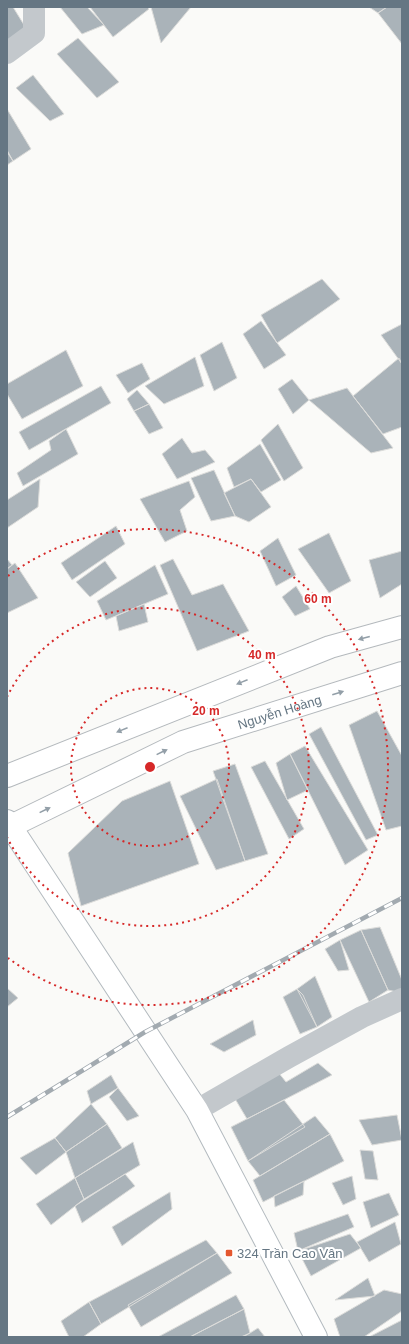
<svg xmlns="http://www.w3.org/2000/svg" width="409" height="1344" viewBox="0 0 409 1344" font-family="Arial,sans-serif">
<rect width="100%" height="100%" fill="#fafaf8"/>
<path fill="#aab3b9" stroke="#dcdcda" d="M7,7H13L29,33L7,43Z
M60,7H87L104,25L82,34Z
M90,7H147L149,9L113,37Z
M151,7H191L161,43Z
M369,7H387L378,13Z
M387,7H402V44L378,13Z
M78,38L119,82L97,98L57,54Z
M33,75L64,114L50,121L16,88Z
M7,109L31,149L13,161L7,150Z
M7,152L13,161L7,165Z
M322,279L340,299L277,343L261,315Z
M261,321L286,355L264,369L243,334Z
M402,324V364L381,335Z
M222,342L237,378L214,391L200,355Z
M66,350L83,386L22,419L7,394V384Z
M195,357L204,386L164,404L145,386Z
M399,358L402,364V427L383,434L353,396Z
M142,363L150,379L128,393L116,375Z
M292,379L309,400L293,414L278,389Z
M101,386L111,403L29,450L19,432Z
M347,388L353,396L393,448L371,453L309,400Z
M137,390L149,404L134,411L127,399Z
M149,404L163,428L149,434L134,411Z
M278,424L303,468L284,481L261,440Z
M66,429L78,454L23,486L17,473L51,450L49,441Z
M182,438L192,453L205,450L215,462L177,479L162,454Z
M260,444L281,480L261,492L251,479L234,487L227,468Z
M214,470L235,516L211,521L191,478Z
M40,479L38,507L7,528V500Z
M251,479L271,507L249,522L235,516L224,493Z
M189,481L195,497L180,510L187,531L165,542L140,499Z
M116,526L125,544L72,580L61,563Z
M329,533L351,581L329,593L298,549Z
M278,538L296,575L276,586L260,551Z
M402,551V584L380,598L369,560Z
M7,559L12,565L7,569Z
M173,559L192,595L223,584L249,631L197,651L160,565Z
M105,561L117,578L90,597L76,582Z
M15,563L38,598L7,613V569Z
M155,565L168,594L106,620L97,601Z
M296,586L310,609L295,616L282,597Z
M144,604L148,622L119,631L116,616Z
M377,711L402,756V826L386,830L349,725Z
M321,727L378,835L366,840L309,734Z
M305,746L368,850L345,865L290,754Z
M290,754L308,790L287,800L276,763Z
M265,761L304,829L289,839L251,767Z
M235,764L268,854L245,861L213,771Z
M217,779L245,861L216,870L180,796Z
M170,781L199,864L81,906L68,853L122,801Z
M380,927L402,980V993L388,990L361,930Z
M361,930L388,990L369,1002L340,940Z
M340,940L349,970L338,971L325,949Z
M315,976L332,1017L317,1027L297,989Z
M7,988L18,998L7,1007Z
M297,989L303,995L317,1027L300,1034L283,997Z
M253,1020L256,1035L224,1052L210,1044Z
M318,1063L332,1075L247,1119L231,1092L274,1067L286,1082Z
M111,1075L118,1088L91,1104L87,1091Z
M118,1088L139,1116L127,1121L109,1097Z
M284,1100L305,1127L248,1161L231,1127Z
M91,1104L107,1124L66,1152L55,1138Z
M397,1115L402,1140L372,1145L359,1120Z
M315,1116L330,1134L260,1176L248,1161Z
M107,1124L122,1148L75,1178L66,1152Z
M330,1134L344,1161L263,1202L253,1180Z
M55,1138L66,1152L36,1175L20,1158Z
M133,1142L140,1165L84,1199L75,1178Z
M360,1150L373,1151L378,1180L365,1179Z
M125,1174L135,1186L82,1223L75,1206Z
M352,1176L356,1199L343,1205L332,1183Z
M75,1178L84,1199L51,1225L36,1204Z
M304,1181L303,1195L275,1207L274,1196Z
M170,1192L172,1209L122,1246L112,1227Z
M389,1193L399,1215L371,1228L363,1202Z
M348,1214L354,1227L298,1251L294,1233Z
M395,1222L401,1244L369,1262L357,1242Z
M350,1234L361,1248L311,1276L298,1251Z
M206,1240L217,1253L101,1324L89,1302Z
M217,1253L232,1273L141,1327L128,1305Z
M368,1278L375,1296L335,1300Z
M384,1290L402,1294V1311L364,1337H340L334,1319Z
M236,1295L244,1309L190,1337H158Z
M89,1302L101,1324L83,1337H69L61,1321Z
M244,1309L250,1333L241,1337H190Z
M402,1320V1337H369Z
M258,1328L265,1337H243L250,1333Z"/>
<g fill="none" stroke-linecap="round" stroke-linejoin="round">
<g stroke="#b3babf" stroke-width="24">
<path id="secondary" d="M7,821L197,1110L316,1337"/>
</g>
<g stroke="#b4b9bd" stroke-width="24">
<g id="highway">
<path d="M7,776L330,647L402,627"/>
<path id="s1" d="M7,828L183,742L402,673"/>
</g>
</g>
<path stroke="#c3c8cc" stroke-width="22" d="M7,53L34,33V7
M197,1110L289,1057L362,1017L402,999"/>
<use href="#secondary" stroke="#fff" stroke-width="22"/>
<use href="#highway" stroke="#fff" stroke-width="22"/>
<g stroke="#a2aab0" stroke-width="4.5">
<path id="rail" d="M7,1117L145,1032L402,898"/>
</g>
<use href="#rail" stroke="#fff" stroke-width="3" stroke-dasharray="9" stroke-linecap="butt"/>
</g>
<defs><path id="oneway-solid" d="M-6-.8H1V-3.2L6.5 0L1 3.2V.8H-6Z"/></defs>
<g fill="#939fa8">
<use href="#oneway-solid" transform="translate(364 638) rotate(165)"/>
<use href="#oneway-solid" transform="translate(242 682) rotate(158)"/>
<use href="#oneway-solid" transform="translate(338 693) rotate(-17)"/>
<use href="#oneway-solid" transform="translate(122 730) rotate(158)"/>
<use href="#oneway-solid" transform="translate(162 752) rotate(-26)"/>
<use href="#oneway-solid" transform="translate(45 810) rotate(-26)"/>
</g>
<g fill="none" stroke="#d62828" stroke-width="2" stroke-dasharray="2 4">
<circle cx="150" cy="767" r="79"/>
<path d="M7 697A159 159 0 1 1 7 837"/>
<path d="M8 576A238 238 0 1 1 8 958"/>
</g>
<rect fill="#e4572e" stroke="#fff" stroke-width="1.5" x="225" y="1249" width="8" height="8" rx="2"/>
<g text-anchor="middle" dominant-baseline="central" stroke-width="4" stroke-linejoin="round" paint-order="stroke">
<g font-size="13" fill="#657683" stroke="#fff">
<text stroke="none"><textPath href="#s1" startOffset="297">Nguyễn Hoàng</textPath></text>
</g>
<g font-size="13" fill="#657683" stroke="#fff" text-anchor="start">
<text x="237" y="1253">324 Trần Cao Vân</text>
</g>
</g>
<circle cx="150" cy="767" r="6" fill="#d62828" stroke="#fff" stroke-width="2"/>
<g font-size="12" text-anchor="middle" font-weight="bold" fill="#d62828" stroke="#fff" stroke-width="4" stroke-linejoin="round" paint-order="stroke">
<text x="318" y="603">60 m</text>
<text x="262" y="659">40 m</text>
<text x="206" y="715">20 m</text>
</g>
<rect width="409" height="1344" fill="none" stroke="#657683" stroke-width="16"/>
</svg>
